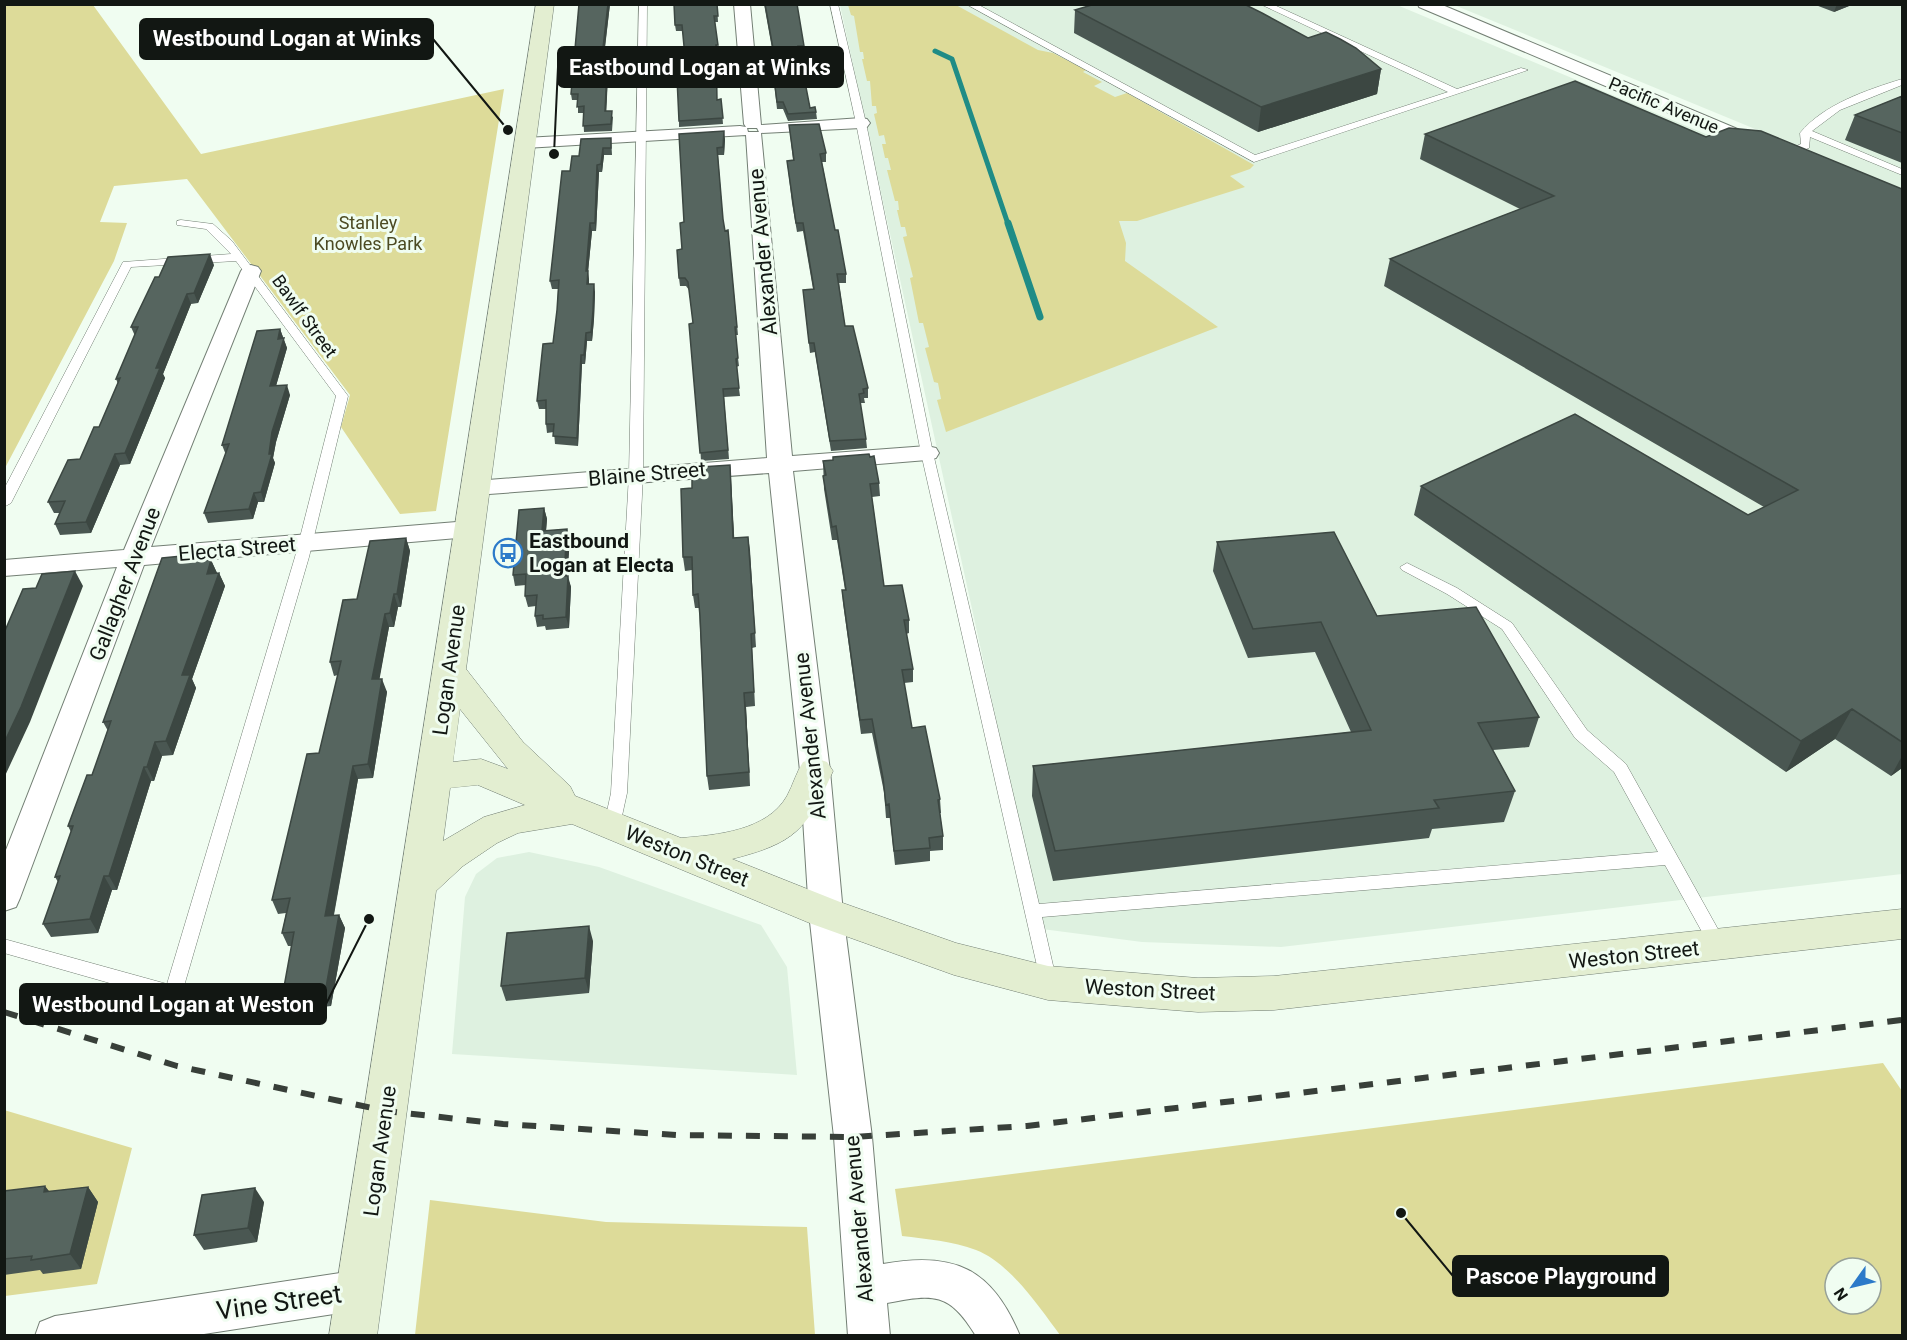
<svg xmlns="http://www.w3.org/2000/svg" width="1907" height="1340" viewBox="0 0 1907 1340" font-family="Roboto,sans-serif">
<rect width="100%" height="100%" fill="#f0fdf1"/>
<path fill="#def1e0" d="M840,5H1397L1902,216V874L1281,947L1142,942L1042,929Z
M1454,5H1902V189L1821,156Z
M529,852L599,867L761,925L787,967L797,1075L452,1054L465,897L476,874L497,858Z"/>
<path fill="#dddb99" fill-rule="evenodd" d="M5,5H93L201,154L504,89L436,511L400,514L341,427L350,395L187,179L114,186L100,222L127,223L114,261L5,468Z
M848,5H956L1038,50L1053,53L1086,70L1083,72L1102,82L1094,86L1115,97L1127,93L1254,165L1250,169L1230,176L1245,187L1137,221H1119L1126,243L1125,261L1218,327L946,432L937,400L941,399L938,383L934,382L925,348L929,347L923,323H919L910,278L913,277L903,237L907,236L905,227H901L897,210H899L898,201H895L887,170H891L888,158H885L882,144H886L884,135L879,136L874,114L877,113L876,106H872L870,81H867L862,59H864L863,52H860L854,16L851,15Z
M1883,1063L1902,1091V1335H1060C1039,1307 1010,1263 976,1250C953,1241 926,1239 902,1236L895,1189ZM1835,1268H1871V1304H1835Z
M4,1110L132,1148L97,1284L5,1296Z
M430,1200L606,1222L807,1227L815,1335H415Z"/>
<g fill="none" stroke-linecap="round" stroke-linejoin="round">
<path stroke="#1f8c86" stroke-width="5" d="M935,51L952,59L1008,224"/>
<path stroke="#1f8c86" stroke-width="7" d="M1008,223L1040,317"/>
<g stroke="#737f74" stroke-width="1">
<path id="lane" d="M639,4H647L643,475L627,793L620,825L618,829L612,831L606,829L604,825L611,793L629,475Z
M830,4H838L866,123L933,453L1039,904L1658,852L1614,772L1575,738L1502,629L1447,594L1402,570L1400,567L1407,563L1457,588L1512,623L1587,730L1626,764L1724,940L1727,945L1724,950L1718,952L1712,950L1665,865L1042,917L1057,983L1054,988L1048,991L1042,988L921,453L856,123Z
M966,4H977L1255,155L1448,92L1260,4H1272L1457,89L1521,68L1528,70L1254,162Z
M1902,79V85L1840,110L1812,131L1902,169V175L1810,137L1809,148L1783,157L1778,154L1801,144L1800,133C1824,104 1867,90 1902,79Z
M181,220L213,224L232,241L348,396L309,557L182,993L179,998L173,1001L4,953V939L167,984L295,557L336,396L236,261L131,267L11,503L4,507V489L123,262L231,254L206,229L177,225V221Z"/>
</g>
<g stroke="#737f74" stroke-width="2">
<path id="street" d="M734,4H750L761,125L861,118L867,119L870,123L867,127L861,128L761,133L792,456L927,446L936,448L939,453L936,458L927,460L793,471L830,771L843,913L872,1137L883,1264C954,1251 992,1268 1020,1336H976C949,1292 934,1294 887,1303L890,1336H848L834,1137L809,913L800,771L769,473L475,495L466,493L463,488L466,483L475,481L767,458L746,135L525,148L519,147L516,143L519,139L525,138L740,126L746,127L744,124ZM747,128H757L759,132H748Z
M1418,4H1440L1766,141L1769,145L1766,149H1754L1419,7Z
M251,265L258,267L261,271L151,547L469,521L478,523L482,529L478,535L469,537L144,565L20,898L16,907L4,911V855L117,567L4,576V560L124,550L241,271L244,267Z
M360,1270L374,1276L380,1290L374,1304L360,1310L191,1336H35L40,1322L55,1316Z"/>
</g>
<g stroke="#737f74" stroke-width="1">
<path id="secondary" d="M536,4H554L466,669L523,742L570,786L575,796L681,838C717,835 767,831 787,796C793,785 796,773 803,762L815,758L827,762L833,771C807,830 795,843 732,859L840,902L956,943L1048,966L1198,978L1274,976L1902,909V939L1274,1010L1198,1012L1048,1000L954,975L812,924L572,824L518,833L497,843L463,866L436,891L377,1336H329ZM460,709L508,769L481,759L453,762ZM478,785L525,805L484,817L443,841L450,788Z"/>
</g>
<use href="#lane" fill="#fff" fill-rule="evenodd"/>
<use href="#street" fill="#fff" fill-rule="evenodd"/>
<use href="#secondary" fill="#e3eed1" fill-rule="evenodd"/>
<path stroke="#383f39" stroke-width="6" stroke-dasharray="14 14" stroke-linecap="butt" d="M4,1012L177,1066L386,1111L503,1124L676,1135L853,1137L1027,1126L1902,1020"/>
</g>
<path fill="#4a5752" d="M579,4H610L605,48L609,55L606,111L613,117L612,131L584,132L583,113H578V100H572L571,94Z
M717,4L718,22H715L718,51H716L717,100L721,99L723,124L679,127V121L687,78L683,31H676L675,25Z
M764,4H797L804,52H799L810,108L816,112L817,119L788,121L783,109H777L771,55L773,54Z
M1087,4H1244L1308,38L1381,69L1377,94L1258,132L1074,33L1075,10L1089,6Z
M1813,4H1854L1834,12Z
M1902,94V163L1845,140L1855,115L1902,96Z
M679,134L725,139L724,155H718L723,221L725,231L728,230L738,335H735L739,366L736,367L740,396L724,397L729,459L701,461L693,323L689,290L686,286H680L679,278L684,222Z
M790,134L826,153V162H822L835,230L846,274V283H839L845,326L868,388V398H864L865,403H860L866,439L867,448L831,451L815,352L810,353L804,299L813,289L803,231L797,232L792,203L787,161L793,160Z
M1425,134L1706,137L1902,189V768L1891,776L1835,739L1786,772L1414,515L1421,486L1748,515L1764,507L1384,286L1390,259L1520,209L1420,159Z
M611,138L612,155H604L602,172H599L596,231H592L588,272L589,284L595,292L594,319L592,341H587L585,364H582L578,446L555,444L554,432L547,433L546,424V409H539L537,401L553,343L557,310L558,289H552L550,281L570,171L579,156Z
M214,265L198,303L191,304L163,374L165,378L130,464L120,465L91,533L60,535L55,524L60,513H54L48,502L80,459L99,427L118,384L116,379L135,336L131,327L159,277Z
M280,329L287,348L276,386L290,395L276,442L273,458L275,463L264,502H258L253,519L208,523L204,513L226,455L222,445Z
M870,457L879,483L880,496L872,497L884,586L909,620V633L906,634L913,669V682L904,683L912,728L940,799L941,813H940L943,836V850L930,851V861L895,865L890,818H886L884,792L872,733L861,734L843,603L842,590H845L840,558L837,540H832L824,489L823,461Z
M730,465L734,538L748,537L756,647L752,648L755,706L746,707L750,786L709,790L707,776L699,608H695L693,595L692,570L685,571L683,557L701,471Z
M544,508L547,519L546,531L570,540L567,576L571,587L569,628L546,630L545,626L537,627L535,616L536,606L528,607L525,596L526,585L515,586L513,575Z
M406,538L410,551L401,607H398L394,627H389L379,679L387,692L373,778L358,779L334,915H339L345,928L331,1006L288,1011L282,998L292,946H288L282,933L286,913L278,914L272,900L319,753L338,675L334,676L330,662L357,599Z
M1217,542L1377,616L1539,717L1529,747L1493,750L1515,791L1504,822L1432,829L1429,838L1053,881L1032,796L1033,766L1351,732L1315,652L1248,658L1213,571Z
M211,560L217,573H219L225,586L192,679L196,688L173,755L162,756L154,781H151L117,890H112L98,933L51,937L43,924L58,882L55,877L71,832L68,826L92,775L108,731L103,722L205,561Z
M593,941L589,993L506,1001L501,986Z
M88,1187L98,1202L81,1269L43,1274L40,1270L4,1275V1191L50,1192Z
M264,1202L257,1242L204,1250L194,1235Z"/>
<path fill="#3c4742" d="M608,4H610L604,54L603,48Z
M1837,4H1854L1834,12Z
M608,49L609,55L606,118L605,111Z
M1381,69L1377,94L1258,132L1261,107Z
M724,131L725,139L724,155L723,147Z
M603,148L604,155L602,172L601,164Z
M597,165L599,172L596,231L595,223Z
M590,223L592,231L588,272L589,279V293L586,271Z
M210,254L214,265L198,303L194,293Z
M594,284L595,292L594,319L592,341L591,332Z
M187,294L191,304L163,374L165,378L130,464L125,453L156,368Z
M280,329L287,348L273,396L270,386L278,339Z
M586,333L587,341L585,364L584,355Z
M581,355L582,364L578,446L577,438Z
M287,385L290,395L276,442L273,458L275,463L264,502L261,492L269,454L272,432Z
M115,454L120,465L91,533L86,522Z
M730,465L731,478L735,552L733,538Z
M254,493L258,502L253,519L249,509Z
M544,508L547,519L545,542L542,531Z
M567,529L570,540L566,587L564,576Z
M748,537L750,550L756,647L755,633Z
M406,538L410,551L401,607L397,594Z
M202,554L207,567L200,561Z
M211,560L217,573L207,574Z
M75,571L83,586L30,722L4,778V743Z
M219,573L225,586L192,679L196,688L173,755L166,741L182,675Z
M568,576L571,587L569,628L566,617Z
M394,594L398,607L394,627L390,613Z
M385,614L389,627L377,693L372,679Z
M382,679L387,692L373,778L368,764Z
M744,693L746,707L750,786L749,772Z
M1852,709L1835,739L1786,772L1801,741Z
M155,742L162,756L154,781L147,767Z
M1902,756V768L1891,776Z
M353,766L358,779L331,929L325,916Z
M144,767L151,781L117,890L109,876Z
M104,876L112,890L98,933L90,919Z
M339,915L345,928L331,1006L325,993Z
M589,926L593,941L589,993L585,978Z
M45,1186L57,1201L44,1192Z
M88,1187L98,1202L81,1269L70,1254Z
M255,1188L264,1202L257,1242L248,1228Z"/>
<path fill="#56655f" stroke="#3c4742" stroke-width="1.5" d="M579,4H608L603,48L608,49L605,111H612L611,124L583,126L584,106L577,107L578,94H571Z
M674,4H717L718,16H714L718,45H716L717,100L721,99L723,118L679,121L677,78H687L682,25H675Z
M765,4H797L804,46H798L810,108L815,107L816,112L788,114L783,102H777L771,55L774,54Z
M1095,4H1244L1262,13L1308,38L1326,32L1340,39L1356,48L1381,69L1261,107L1075,10Z
M1575,81L1706,137L1729,128L1761,131L1902,189V742L1852,709L1801,741L1421,486L1575,414L1748,515L1798,490L1390,259L1554,196L1425,134Z
M1902,96V133L1855,115Z
M819,124L826,153L820,154L835,230H838L846,274H837L845,326H853L868,388L863,389L864,393L859,394L866,439L830,441L814,343H809L803,290L814,289L803,223H796L787,161L794,160L789,125Z
M724,131L723,147L717,148L723,219L725,231L728,230L737,327H735L738,358L736,359L739,388L723,389L728,450L700,453L689,324L693,323L688,282L685,278H679L677,250L682,249L680,223L684,222L679,134Z
M611,138V148H603L601,164L597,165L595,223H590L586,271H588L587,284H594L593,311L591,332L586,333L584,355H581L577,438L553,436L554,424H546V400L537,401L543,344L553,343L557,310L559,280L550,281L562,171H570L572,156H579L581,139Z
M210,254L194,293L187,294L156,368H160L125,453L115,454L86,522L55,524L65,501L48,502L68,460L80,459L94,427H99L120,378L116,379L138,327H131L155,277H159L168,257Z
M280,329L278,339L284,338L270,386L287,385L272,432L269,454H272L261,492L254,493L249,509L204,513L229,444L222,445L257,331Z
M869,454L870,457L874,456L879,483L870,484L884,586L902,585L909,620H904L913,669L902,670L912,728L925,726L940,799L938,800L943,836L929,838L930,848L894,851L889,804L886,805L883,778L872,719L860,720L842,590H846L836,526L832,527L823,476L826,475L823,461L833,460V457Z
M730,465L733,538L748,537L755,633L751,634L754,692L744,693L749,772L707,776L700,616L698,594L693,595L692,557H683L681,489L692,488V471H701V467Z
M544,508L542,531L567,529L564,576H568L566,617L543,619V615L535,616L537,595L525,596L526,574L513,575L519,510Z
M1334,532L1377,616L1476,607L1539,717L1478,723L1515,791L1434,800L1439,808L1055,851L1033,766L1371,730L1321,622L1253,629L1217,542Z
M406,538L397,594H394L390,613L385,614L372,679H382L368,764L353,766L325,916L339,915L325,993L282,998L294,932L282,933L290,898L272,900L307,754L319,753L341,661L330,662L343,600L357,599L370,541Z
M202,554L200,561L211,560L207,574L219,573L182,675H190L166,741L155,742L147,767H144L109,876H104L90,919L43,924L60,876L55,877L73,826H68L87,775H92L111,721L103,722L162,558Z
M75,571L21,707L4,743V633L23,589L36,588L42,574Z
M589,926L585,978L501,986L507,933Z
M45,1186L44,1192L88,1187L70,1254L31,1260L32,1256L4,1259V1191Z
M255,1188L248,1228L194,1235L202,1195Z"/>
<defs>
<g id="bus-ring" transform="scale(1.5)"><circle r="9.5" fill="#f0fdf1" stroke="#2c7ac9" stroke-width="1.5"/><path d="M-5-6H5V4H4V6H2V4H-2V6H-4V4H-5ZM-3.5-4V0h7V-4ZM-3.5 1.2v1.5H-2V1.2ZM2 1.2v1.5H3.5V1.2Z" fill="#2c7ac9"/></g>
</defs>
<g fill-rule="evenodd">
<use href="#bus-ring" x="508" y="553"/>
</g>
<g text-anchor="middle" dominant-baseline="central" stroke-width="6" stroke-linejoin="round" paint-order="stroke">
<g font-size="18" fill="#121713" stroke="#f0fdf1">
<text transform="translate(1664 105) rotate(23)">Pacific Avenue</text>
<text transform="translate(305 316) rotate(54)">Bawlf Street</text>
</g>
<g font-size="18" fill="#4c4a22" stroke="#f0fdf1">
<text x="368" y="222">Stanley<tspan x="368" dy="21">Knowles Park</tspan></text>
</g>
<g font-size="21" fill="#121713" stroke="#f0fdf1">
<text transform="translate(763 252) rotate(-95)">Alexander Avenue</text>
<text transform="translate(647 474) rotate(-5)">Blaine Street</text>
<text transform="translate(237 549) rotate(-5)">Electa Street</text>
<text transform="translate(125 584) rotate(-69)">Gallagher Avenue</text>
<text transform="translate(449 670) rotate(-82)">Logan Avenue</text>
<text transform="translate(810 736) rotate(-96)">Alexander Avenue</text>
<text transform="translate(687 856) rotate(22)">Weston Street</text>
<text transform="translate(1634 955) rotate(-6)">Weston Street</text>
<text transform="translate(1150 990) rotate(3)">Weston Street</text>
<text transform="translate(380 1151) rotate(-82)">Logan Avenue</text>
<text transform="translate(859 1219) rotate(-95)">Alexander Avenue</text>
</g>
<g font-size="21" font-weight="bold" fill="#121713" stroke="#f0fdf1" text-anchor="start">
<text x="529" y="541">Eastbound<tspan x="529" dy="24">Logan at Electa</tspan></text>
</g>
<g font-size="26" fill="#121713" stroke="#f0fdf1">
<text transform="translate(279 1302) rotate(-8)">Vine Street</text>
</g>
</g>
<path fill="none" stroke="#121713" stroke-width="2" d="M508 130L433 39M554 154L558 67M369 919L326 1004M1401 1213L1453 1276"/>
<g fill="#121713" stroke="#f0fdf1" stroke-width="2">
<circle cx="508" cy="130" r="6"/>
<circle cx="554" cy="154" r="6"/>
<circle cx="369" cy="919" r="6"/>
<circle cx="1401" cy="1213" r="6"/>
</g>
<g fill="#121713" stroke="#121713" stroke-width="2">
<rect x="140" y="19" width="293" height="40" rx="6"/>
<rect x="558" y="47" width="285" height="40" rx="6"/>
<rect x="20" y="984" width="306" height="40" rx="6"/>
<rect x="1453" y="1256" width="215" height="40" rx="6"/>
</g>
<g font-size="22" text-anchor="middle" font-weight="bold" fill="#fff">
<text x="287" y="46">Westbound Logan at Winks</text>
<text x="700" y="75">Eastbound Logan at Winks</text>
<text x="173" y="1012">Westbound Logan at Weston</text>
<text x="1561" y="1284">Pascoe Playground</text>
</g>
<rect width="1907" height="1340" fill="none" stroke="#121713" stroke-width="12"/>
<g transform="translate(1853 1286) rotate(236)"><circle r="28" fill="#f0fdf1" stroke="#97a198" stroke-width="1.5"/>
<path d="M0-4.5L10 22L0 15L-10 22Z" fill="#2c7ac9"/>
<text y="-9" font-size="16" font-weight="bold" text-anchor="middle" fill="#121713">N</text>
</g>
</svg>
